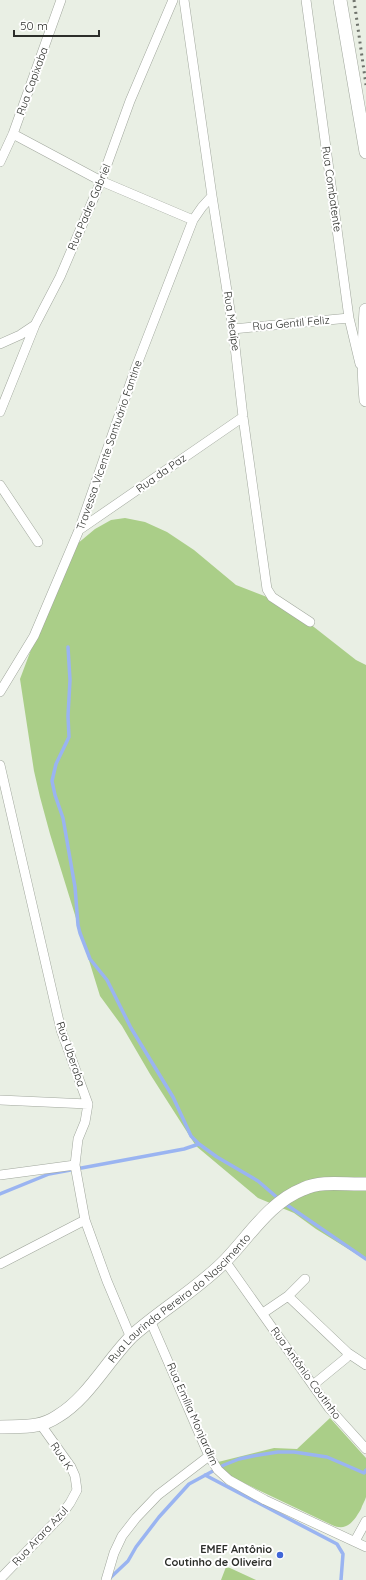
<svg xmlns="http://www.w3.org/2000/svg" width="366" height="1580" viewBox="0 0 366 1580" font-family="Quicksand,sans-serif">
<rect width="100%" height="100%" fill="#e9efe4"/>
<path fill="#aace88" d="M125,518L145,522L167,532L194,550L236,585L267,597L305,620L356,660L366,665V1260L316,1229L294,1213L258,1198L196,1146L150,1074L122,1026L100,996L50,834L40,797L34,771L20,679L32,647L77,544L95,529L111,520Z
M330,1418L366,1458C366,1471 366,1485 366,1497C365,1501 362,1505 361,1509C354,1521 347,1532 332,1525L229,1476L218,1462L274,1448L297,1449Z
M226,1567L230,1568L256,1580H221Z"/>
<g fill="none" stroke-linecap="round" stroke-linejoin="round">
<path stroke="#9ab4f1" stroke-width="3.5" d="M68,647L70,680L68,716L69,737L56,764L52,781L55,795L63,818L75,887L78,925L80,933L90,959L107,980L131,1028L173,1097L191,1136L199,1144L217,1157L258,1181L280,1200
M0,1194L49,1174L184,1149L199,1144
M284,1203L366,1259
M205,1475L337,1544L343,1554L341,1580
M110,1578L128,1561L136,1547L159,1517L189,1484L224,1465L239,1459L253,1456L278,1452H294L327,1457L364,1473L366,1470"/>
<g stroke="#a1a79d" stroke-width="10">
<path id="street" d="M184,0L212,196L233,329L243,417L267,589L272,597L310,622
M306,0L349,318L360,364
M13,134L101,181L193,220
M0,162L13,134L61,0
M233,329L349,318
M0,344L20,335L35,325
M0,412L35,325L60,277L101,181L130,101L173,0
M0,485L38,542
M79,530L243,417
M0,692L34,636L79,530L136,367L193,220L202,207L212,196
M0,765L61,1030L88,1104L85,1122L78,1139L75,1165L85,1220L107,1281L131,1338
M0,1100L88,1104
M0,1175L75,1165
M225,1261L329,1408L366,1449
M0,1264L85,1220
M288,1296L348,1353L346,1358L313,1385
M263,1313L288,1296L305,1279
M150,1320L209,1456L218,1470L229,1480L265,1500L366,1547
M348,1353L366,1365
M355,1541L366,1521
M0,1579L59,1518L70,1503L77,1490L75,1476L71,1467L41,1425
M106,1580L114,1553L122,1536L136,1518L158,1495L209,1456"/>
</g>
<g stroke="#a1a79d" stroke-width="14">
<g id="secondary">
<path d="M340,0L366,152"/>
<path d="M366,310C364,340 363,370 366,400"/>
<path id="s1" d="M0,1427C22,1426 39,1429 58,1416C88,1398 107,1361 132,1336C162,1309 198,1289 226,1260C250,1235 270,1202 303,1189C323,1180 345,1185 366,1184"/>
</g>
</g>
<use href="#street" stroke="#fff" stroke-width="9"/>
<use href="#secondary" stroke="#fff" stroke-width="13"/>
<path stroke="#6f736c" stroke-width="3" stroke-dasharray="2 4" stroke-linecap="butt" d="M354,0L366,85"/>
</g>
<circle fill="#3f66d8" stroke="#fff" stroke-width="1.5" cx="280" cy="1555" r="4"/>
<g text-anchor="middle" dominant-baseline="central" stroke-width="4" stroke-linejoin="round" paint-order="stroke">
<g font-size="11" fill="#2c2e2a" stroke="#fff">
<text transform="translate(32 81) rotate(-70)">Rua Capixaba</text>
<text transform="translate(332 189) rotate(82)">Rua Combatente</text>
<text transform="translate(89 207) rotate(-67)">Rua Padre Gabriel</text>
<text transform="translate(232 321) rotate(82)">Rua Meaípe</text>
<text transform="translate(291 323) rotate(-5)">Rua Gentil Feliz</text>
<text transform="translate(109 445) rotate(-71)">Travessa Vicente Santuário Fantine</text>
<text transform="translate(161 473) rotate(-35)">Rua da Paz</text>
<text transform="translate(71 1054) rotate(71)">Rua Uberaba</text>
<text stroke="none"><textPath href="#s1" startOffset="230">Rua Laurinda Pereira do Nascimento</textPath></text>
<text transform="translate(306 1373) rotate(54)">Rua Antônio Coutinho</text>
<text transform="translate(193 1414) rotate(66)">Rua Emília Monjardim</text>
<text transform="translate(62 1456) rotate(56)">Rua K</text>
<text transform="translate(40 1536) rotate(-47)">Rua Arara Azul</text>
</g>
<g font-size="11" font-weight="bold" fill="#2c2e2a" stroke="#fff" text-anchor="end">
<text x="272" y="1549">EMEF Antônio<tspan x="272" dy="13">Coutinho de Oliveira</tspan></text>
</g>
</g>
<path d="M14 30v6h85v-6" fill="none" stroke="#2c2e2a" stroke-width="2"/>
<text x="20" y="30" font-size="12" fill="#2c2e2a" stroke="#ffffff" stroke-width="3" paint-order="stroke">50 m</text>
</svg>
